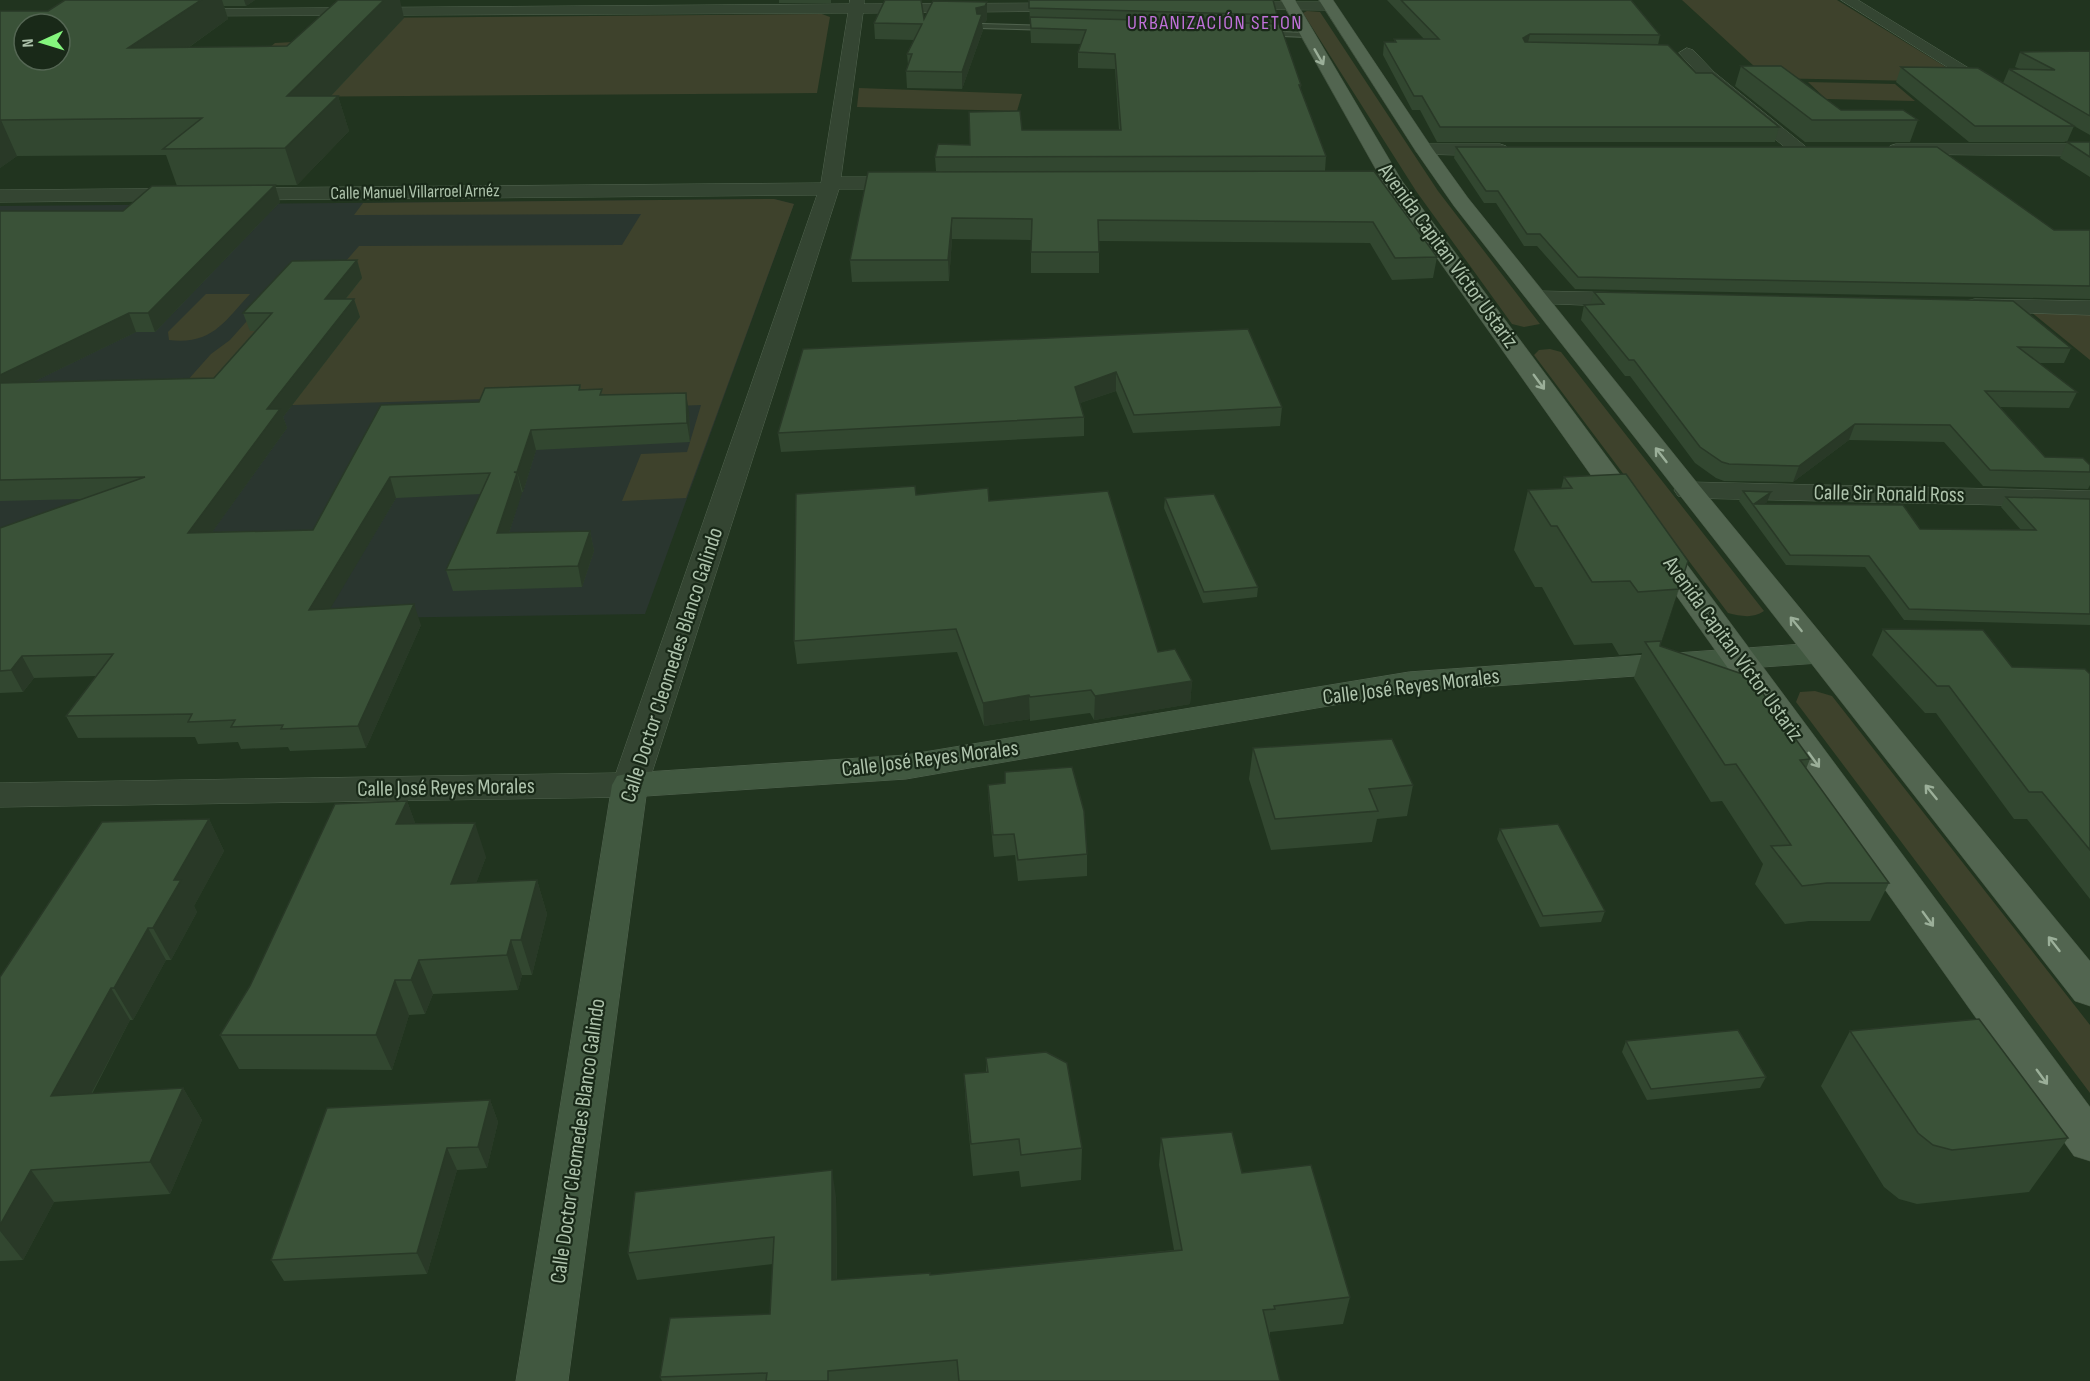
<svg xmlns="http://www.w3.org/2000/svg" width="2090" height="1381" viewBox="0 0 2090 1381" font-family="'Sofia Sans Condensed',sans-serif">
<rect width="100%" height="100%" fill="#21341f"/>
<path fill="#2a362f" d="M774,199L794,204L645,614L0,623V206Z"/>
<path fill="#3e422c" d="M1682,0H1837L1970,82L1767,78Z
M1307,11L1320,12L1438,191L1540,324L1524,327L1512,324L1416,191L1303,13Z
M822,14L830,17L817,93L265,97L246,67L275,43L312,41L357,18Z
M1808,82L1895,84L1915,101L1826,99Z
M859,88L1022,94L1017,111L857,107Z
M774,199L794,204L686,498L622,501L641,454L687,452L701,405L647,407L617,395L162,409L211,354L230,340L262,304L331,278L359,246L622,245L641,214L354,215L363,203Z
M206,294H250C224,322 212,345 169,340L168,332Z
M2030,311L2090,312V360Z
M1550,349L1561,352L1764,611C1752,619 1741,616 1728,613L1534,355L1539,350Z
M1815,691L1832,696L2090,1025V1093L1796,702L1800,692Z"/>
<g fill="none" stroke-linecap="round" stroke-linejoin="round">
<g stroke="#51634f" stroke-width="2">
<path id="lane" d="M982,24L1052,26L1056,28L1052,30L979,28V24Z
M1260,31L1306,33L1310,35L1306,37L1257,35L1256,33Z"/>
</g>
<g stroke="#51634f" stroke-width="1">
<path id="street" d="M850,0H864V4L1072,3L1079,7L1072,11L863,13L841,177H910L917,179L920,183L917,187L910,189H839L648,785L643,794L630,797L0,807V783L616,773L817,195L0,202V190L821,183L848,13L182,16L175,12L177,9L849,4Z
M1841,0H1858L2006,91L2004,95H1992Z
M1229,2H1329L1336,6L1329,10L1224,9L1222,6L1224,3Z
M1687,48L1693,50L1714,72L1805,146L1808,150L1805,154H1793L1702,78L1679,53Z
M1424,144H1500L1506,146L1509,150L1506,154L1500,156L1418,154L1415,150L1418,146Z
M1896,144H2090V156L1890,154L1887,150L1890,146Z
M1538,291L1635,293L1643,295L1646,300L1643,305L1635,307L1530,303L1527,298L1530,293Z
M1975,299L2090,301V315L1967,311L1964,306L1967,301Z
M1688,482L2090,491V507L1688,498L1678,496L1674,490L1678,484Z"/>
</g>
<g stroke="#51634f" stroke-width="1">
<path id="secondary" d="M1819,643L1830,646L1835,653L1830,660L1819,663L1409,692L906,779L646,796L568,1381H516L612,785L617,776L630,773L906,755L1409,672Z"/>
</g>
<g stroke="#40513e" stroke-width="1">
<path id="primary" d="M1281,0H1295L1402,181L2090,1107V1161L2074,1156L1383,182Z
M1319,0H1333L1432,148L1468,198L1698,484L2090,961V1006L2075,1001L1454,206L1415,150Z"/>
</g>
<use href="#lane" fill="#344532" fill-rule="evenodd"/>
<use href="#street" fill="#344532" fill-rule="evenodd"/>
<use href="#secondary" fill="#415840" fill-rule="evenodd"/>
<use href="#primary" fill="#526550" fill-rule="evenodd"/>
</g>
<path fill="#324730" d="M65,0H255L246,6H224L228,19L188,48L287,46L404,18L331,96H338L349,131L297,185L177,186L166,155L17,156L0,168V11H48Z
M779,0H831V3H779Z
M1028,0H1273L1277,15V23L1301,85L1300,89L1326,156L1325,171L1437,257L1433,278L1392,280L1370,243L1099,241V273H1031V240L952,239L949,281L852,282L850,260L936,171L935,157L970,145L1022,130H1119L1115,69L1078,68V52L1081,44L1031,43L1029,1Z
M1387,0H1631L1660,35L1658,45L1696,73L1779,127L1775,142H1437L1420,110H1412L1383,55L1384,42H1394V39H1424Z
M987,17L986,22L982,23L983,30L962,89L907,88L906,71L908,65L907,54L914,40L875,39L874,23L924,19Z
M2090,51V135L2074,126L2067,142H1969L1896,82L1901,67L2003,83L2009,69H2020L2015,67L2020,52Z
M1741,66L1841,110L1918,120L1910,142H1805L1735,86Z
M2067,142H2090V177L2060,158Z
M1456,147L2054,230H2090V299L1575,289L1537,246H1524L1496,203H1484L1454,158Z
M275,185L280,202L155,332H136L33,382L214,378L255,331H250L243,313L357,260L362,278L346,299H354L360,317L283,417L287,428L212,532L313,530L479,402L580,385L581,389L689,412L690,442L536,450L523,492H522L509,533L590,531L594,551L582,587L453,591L446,570L481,494L396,498L330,608L421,625L366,748L290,751L288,747L241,749L238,742L198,744L195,737L78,738L66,716L96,676L34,678L23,692L0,693V528L82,499L0,501V211H123Z
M1594,292L2071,348L2064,363H2038L2077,392L2069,408L2000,407L2045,457L2090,465V485L2088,489L1983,486L1944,442L1849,440L1793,482L1724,481L1716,478L1695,463L1630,376H1625L1581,320L1584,305H1590Z
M1248,329L1282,407L1280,426L1133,433L1116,391L1080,403L1084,417V436L781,452L778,433Z
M1564,477L1688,561L1660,646L1810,759L1806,769L1889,883L1870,921H1809L1785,924L1755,884L1763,864L1722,801L1711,802L1634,678L1642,653L1619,655L1612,643L1574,645L1542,587H1535L1514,550L1528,490L1561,489Z
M915,486L916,495L989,501L1158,652L1192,681L1190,704L1094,720L1090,713L1030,721V719L984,726L957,652L797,664L794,641Z
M1743,491L1767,502L1764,504L1920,529L2021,530L2001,507L2006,497L2090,499V625L1904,620L1865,567L1786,565L1739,501Z
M1165,498L1258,587L1257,597L1203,603L1164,508Z
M1883,629L2012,667L2090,674V899L2027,819H2014L1936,713H1925L1872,655Z
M1253,748L1413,785L1407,816L1377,819L1372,842L1271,850L1249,779Z
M1005,772L1087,854V876L1018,881L1015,855L994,857L989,806L988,785L1005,783Z
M407,801L415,823L486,857L476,883L537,880L547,914L532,975H522L518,990L433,994L425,1014L409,1015L392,1070L239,1069L220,1035Z
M209,819L224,851L194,906L197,912L171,960H166L133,1020H130L92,1094L183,1088L202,1120L170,1194L54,1202L23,1260L0,1261V977Z
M1500,829L1605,911L1601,922L1540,927L1497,839Z
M1850,1031L2068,1138L2029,1192L1917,1204L1899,1199L1884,1187L1821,1086Z
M1626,1041L1766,1077L1760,1088L1647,1100L1622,1052Z
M986,1058L1082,1148L1081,1180L1021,1187L1019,1171L973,1176L966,1105L964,1074L986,1072Z
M490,1100L498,1122L487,1168L457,1170L427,1274L284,1281L271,1260Z
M1161,1138L1242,1173L1350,1297L1343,1324L1270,1332V1335H1269L1280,1381H662L660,1377L770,1314L773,1264L637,1280L628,1253L836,1197L837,1280L930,1275L1174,1250L1159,1165Z"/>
<path fill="#293927" d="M201,0H222L228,19L140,82L128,48Z
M244,0H255L246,6Z
M384,0H400L404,18L297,132L287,96Z
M987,2V17L986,22L982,23L983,30L962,89V72L976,8Z
M1530,34L1527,47L1523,38Z
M338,96L349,131L297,185L285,148Z
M1,120L17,156L0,168V121Z
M275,185L280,202L155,332L148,313Z
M952,218V239L949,281L948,260Z
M357,260L362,278L331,317L325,299Z
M354,299L360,317L283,417L287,428L197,553L188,533L267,409Z
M129,313L136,332L0,398V375Z
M1116,372V391L1074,405L1075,387Z
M686,393L689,412L690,442L687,423Z
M1855,424L1849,440L1793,482L1799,466Z
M531,430L536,450L523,492L517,472Z
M517,473L522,493L502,554L497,533Z
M390,477L396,498L317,631L309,610Z
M1771,492L1767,502L1757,510L1754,504Z
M590,531L594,551L582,587L578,566Z
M1688,561L1668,624L1658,652L1679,589Z
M414,604L421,625L366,748L358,726Z
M22,656L34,678L23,692L11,670Z
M1192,681L1190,704L1094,720L1095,696Z
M1029,695L1030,719L984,726L983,703Z
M407,801L420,836L396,824Z
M209,819L224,851L194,906L197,912L171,960L153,928L174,880Z
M475,823L486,857L463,919L451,884Z
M537,880L547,914L532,975L521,940Z
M148,928L166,960L133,1020L114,988Z
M511,940L522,975L518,990L507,955Z
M419,960L433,994L425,1014L411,980Z
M395,980L409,1015L392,1070L376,1035Z
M111,988L130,1020L73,1128L51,1096Z
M183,1088L202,1120L170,1194L150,1162Z
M490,1100L498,1122L487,1168L478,1147Z
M447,1148L457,1170L427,1274L417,1253Z
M31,1170L54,1202L23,1260L0,1231V1225Z
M832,1170L836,1197L837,1307L832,1280Z"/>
<path fill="#3a5238" stroke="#293927" stroke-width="1.5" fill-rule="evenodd" d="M65,0H201L128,48L287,46L338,0H384L287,96H338L285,148L163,149L202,118L1,120L0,121V11H48ZM24,24H60V60H24Z
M885,0H921L924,19L933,1L987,2L985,6L976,8L977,14H982L962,72L906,71L912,54H907L922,24L874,23Z
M1029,0H1273L1277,15L1029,8Z
M1401,0H1631L1660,35L1530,34L1523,38L1525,42L1668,45L1696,73H1712L1779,127H1440L1422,96H1414L1384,42H1396L1394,39H1439Z
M1030,17L1280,24L1301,85H1299L1326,156L935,157L938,144L970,145L969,112L1020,111L1022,130H1121L1115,54L1078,52L1086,30L1031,28Z
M2090,51V116L2009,69L2055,70L2020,52Z
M1741,66H1781L1841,110H1903L1918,120H1812Z
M1901,67L1978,68L2074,126H1975Z
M2067,142H2090V157Z
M1456,147H1937L2054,230H2090V286L1578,277L1540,234H1527L1498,191H1486Z
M1374,171L1437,257L1395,258L1373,222L1098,220L1099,252H1031L1032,219L952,218L948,260H850L868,172Z
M275,185L148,313H129L0,375V211H123L152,186Z
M357,260L325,299H354L267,409H280L188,533L313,530L381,405L479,402L485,388L580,385L579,390L602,389L600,395L686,393L687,423L531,430L517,472H514L517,473L497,533L590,531L578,566L446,570L490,473L390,477L309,610L414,604L358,726L281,729L283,725L231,727L235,720L188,722L192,714L66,716L113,654L22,656L11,670L0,671V528L145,477L0,480V383L214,378L272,313H243L292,261Z
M1594,292L2013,301L2071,348L2018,347L2077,392L1985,391L2045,457L2083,458L2090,465V472L1990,470L1950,425L1855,424L1799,466L1729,464L1722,462L1700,447L1634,360H1629L1584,305L1604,304Z
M1248,329L1282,407L1134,415L1116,372L1075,387L1084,417L778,433L803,349Z
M1626,474L1688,561L1679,589L1638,592L1630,581L1592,582L1557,526H1551L1528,490L1572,488L1564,477Z
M915,486L916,495L988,488L989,501L1108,491L1158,652L1175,649L1192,681L1095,696L1091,690L1030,697L1029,695L983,703L956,629L794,641L796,494Z
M1743,491L1771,492L1754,504L1903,505L1920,529L2036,530L2006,497L2090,499V614L1909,609L1869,556L1790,555Z
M1214,494L1258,587L1204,592L1165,498Z
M1883,629L1983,630L2012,667L2085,669L2090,674V850L2042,792H2029L1949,686H1937Z
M1661,641L1660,646L1751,677L1810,759L1800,760L1889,883H1827L1802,886L1771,846L1791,845L1736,764L1725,765L1645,642Z
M1392,739L1413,785L1369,789L1378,811L1275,819L1253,748Z
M1072,767L1084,811L1087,854L1018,860L1014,834L993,835L988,785L1005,783V772Z
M407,801L396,824L475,823L451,884L537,880L521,940H511L507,955L419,960L411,980H395L376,1035H220L250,986L335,804Z
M209,819L174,880H181L153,928H148L114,988H111L51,1096L183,1088L150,1162L31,1170L0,1225V977L102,822Z
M1558,824L1605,911L1543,916L1500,829Z
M1979,1019L2068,1138L1952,1150L1933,1145L1918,1133L1850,1031Z
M1738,1030L1766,1077L1651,1089L1626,1041Z
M1046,1052L1067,1063L1082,1148L1021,1155L1019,1139L971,1144L964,1074L988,1072L986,1058Z
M490,1100L478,1147L447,1148L417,1253L271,1260L327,1108Z
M1232,1132L1242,1173L1311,1165L1350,1297L1274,1306L1275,1309L1263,1310L1280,1381H959L957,1360L828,1371V1381H766L767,1373L660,1377L670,1318L770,1314L774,1237L628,1253L635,1192L832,1170V1280L930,1273V1275L1182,1250L1161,1138Z"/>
<defs><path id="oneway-shaft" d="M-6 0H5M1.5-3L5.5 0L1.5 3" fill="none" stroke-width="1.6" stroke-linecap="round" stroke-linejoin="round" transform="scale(1.5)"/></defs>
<g stroke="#9baf99">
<use href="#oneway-shaft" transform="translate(1319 57) rotate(60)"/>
<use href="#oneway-shaft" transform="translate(1539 382) rotate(54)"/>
<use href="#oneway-shaft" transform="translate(1661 455) rotate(-128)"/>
<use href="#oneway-shaft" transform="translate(1796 624) rotate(-129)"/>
<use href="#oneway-shaft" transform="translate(1814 760) rotate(54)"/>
<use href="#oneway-shaft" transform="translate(1931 792) rotate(-129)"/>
<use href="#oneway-shaft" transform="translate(1928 919) rotate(54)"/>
<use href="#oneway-shaft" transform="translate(2054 944) rotate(-128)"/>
<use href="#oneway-shaft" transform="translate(2042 1077) rotate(54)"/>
</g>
<g text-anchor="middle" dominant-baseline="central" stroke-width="4.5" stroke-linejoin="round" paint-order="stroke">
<g font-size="18" fill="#adc2ab" stroke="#192918">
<text transform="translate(415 192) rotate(-1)">Calle Manuel Villarroel Arnéz</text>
</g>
<g font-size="20" letter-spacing="1.5" fill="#bf71d8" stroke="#192918">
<text x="1215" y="23">URBANIZACIÓN SETON</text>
</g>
<g font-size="22" fill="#adc2ab" stroke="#192918">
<text transform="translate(1448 256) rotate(54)">Avenida Capitan Víctor Ustariz</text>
<text transform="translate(1889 494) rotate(1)">Calle Sir Ronald Ross</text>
<text transform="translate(1733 649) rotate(54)">Avenida Capitan Víctor Ustariz</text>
<text transform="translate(672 665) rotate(-72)">Calle Doctor Cleomedes Blanco Galindo</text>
<text transform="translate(1411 687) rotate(-7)">Calle José Reyes Morales</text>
<text transform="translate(930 759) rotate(-7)">Calle José Reyes Morales</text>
<text transform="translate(446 788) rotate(-1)">Calle José Reyes Morales</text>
<text transform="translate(578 1141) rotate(-82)">Calle Doctor Cleomedes Blanco Galindo</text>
</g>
</g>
<g transform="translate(42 42) rotate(266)"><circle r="28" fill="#192918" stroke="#546653" stroke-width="1.5"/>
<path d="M0-4.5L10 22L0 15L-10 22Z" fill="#84f67d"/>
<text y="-9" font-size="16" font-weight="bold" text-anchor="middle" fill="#adc2ab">N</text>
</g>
</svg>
